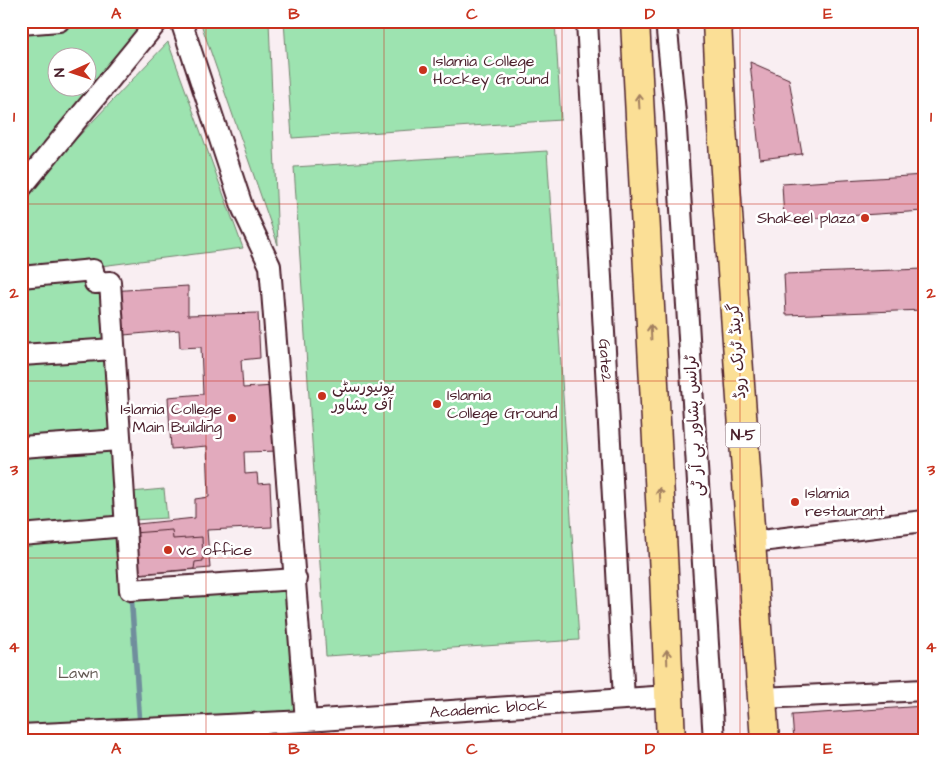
<svg xmlns="http://www.w3.org/2000/svg" width="945" height="762" viewBox="0 0 945 762" font-family="'Architects Daughter','Playpen Sans Arabic',sans-serif">
<rect width="100%" height="100%" fill="#f9eef2"/>
<filter id="ink" filterUnits="userSpaceOnUse"><feTurbulence type="fractalNoise" baseFrequency=".02" numOctaves="2"/><feDisplacementMap in="SourceGraphic" scale="10" xChannelSelector="R" yChannelSelector="G"/><feConvolveMatrix kernelMatrix="1 2 1 2 8 2 1 2 1" color-interpolation-filters="sRGB"/></filter>
<g filter="url(#ink)">
<path fill="#9de3b0" stroke="#74816e" fill-rule="evenodd" d="M81,21H160L21,188V28ZM58,58H88V88H58Z
M200,21H269L278,245Z
M284,21H555L561,120L292,138Z
M168,42L243,248L21,276V197Z
M547,151L579,640L326,656L294,167Z
M92,270L109,283L130,591L296,579L305,720L21,738V277Z
M164,489L167,518L133,520L131,492Z"/>
<g fill="none" stroke-linecap="round" stroke-linejoin="round">
<path stroke="#708e9d" stroke-width="5.5" d="M131,593L140,725"/>
</g>
<path fill="#e2aabd" stroke="#4a1f2b" d="M750,62L789,79L802,154L760,159Z
M924,175V211L784,220L782,184Z
M924,269V310L786,315L784,274Z
M188,286V315L258,313L260,358L241,360L243,388L274,386L275,406L293,405L295,431H277L279,451L244,452L245,474L257,473L258,484L270,483L272,527L207,530L210,568L132,575L128,525L195,518V499L209,497L207,446L171,449L168,397L203,394L201,347L180,348L179,330L113,336L110,291Z
M172,530L173,539L202,537L203,561L195,562L194,569L136,574L133,533Z
M924,706V741H794L792,715Z"/>
<g fill="none" stroke-linecap="round" stroke-linejoin="round">
<g stroke="#4a1f2b" stroke-width="24">
<g id="minor">
<path d="M181,21L243,209L270,266L306,721"/>
<path id="s1" d="M587,21L624,699"/>
<path d="M666,21L675,112L714,741"/>
<path d="M21,24L59,21"/>
<path d="M21,188L158,21"/>
<path d="M21,277L93,270L95,283L110,282L130,590L296,579"/>
<path d="M21,355L114,349"/>
<path d="M21,447L119,440"/>
<path d="M21,535L126,526"/>
<path d="M761,541L924,521"/>
<path d="M762,698L924,690"/>
<path id="s2" d="M21,735L306,721L668,696"/>
</g>
</g>
<g stroke="#4a1f2b" stroke-width="31">
<path id="highway" d="M635,21L664,574L671,741
M717,21L722,128L765,741"/>
</g>
<use href="#minor" stroke="#fff" stroke-width="20"/>
<use href="#highway" stroke="#fbdf96" stroke-width="28"/>
</g>
<defs><path id="oneway-shaft" d="M-6 0H5M1.5-3L5.5 0L1.5 3" fill="none" stroke-width="1.6" stroke-linecap="round" stroke-linejoin="round" transform="scale(1.25)"/></defs>
<g stroke="#a27f60">
<use href="#oneway-shaft" transform="translate(639 101) rotate(-93)"/>
<use href="#oneway-shaft" transform="translate(651 332) rotate(-93)"/>
<use href="#oneway-shaft" transform="translate(660 495) rotate(-93)"/>
<use href="#oneway-shaft" transform="translate(667 657) rotate(-92)"/>
</g>
</g>
<path fill="none" stroke="#c8321e" stroke-width="1" stroke-opacity="0.55" d="M206,21V741M384,21V741M562,21V741M740,21V741M21,204H924M21,381H924M21,558H924"/>
<g fill="#c8321e" stroke="#fff" stroke-width="2">
<circle cx="423" cy="70" r="5"/>
<circle cx="865" cy="218" r="5"/>
<circle cx="322" cy="396" r="5"/>
<circle cx="437" cy="404" r="5"/>
<circle cx="232" cy="418" r="5"/>
<circle cx="795" cy="502" r="5"/>
<circle cx="168" cy="550" r="5"/>
</g>
<g text-anchor="middle" dominant-baseline="central" stroke-width="5" stroke-linejoin="round" paint-order="stroke">
<rect fill="#fff" stroke="#80626b" stroke-width="1" x="725.5" y="422.5" width="35" height="25" rx="4"/>
<g font-size="15" font-weight="bold" fill="#4a1f2b">
<text x="743" y="435">N-5</text>
</g>
<g font-size="16" fill="#4a1f2b" stroke="#fff" text-anchor="start">
<text x="433" y="61">Islamia College<tspan x="433" dy="18">Hockey Ground</tspan></text>
<text x="855" y="218" text-anchor="end">Shakeel plaza</text>
<text x="332" y="387">یونیورسٹی<tspan x="332" dy="18">آف پشاور</tspan></text>
<text x="447" y="395">Islamia<tspan x="447" dy="18">College Ground</tspan></text>
<text x="222" y="409" text-anchor="end">Islamia College<tspan x="222" dy="18">Main Building</tspan></text>
<text x="805" y="493">Islamia<tspan x="805" dy="18">restaurant</tspan></text>
<text x="178" y="550">vc office</text>
</g>
<g font-size="16" fill="#4a1f2b" stroke="#fff">
<text transform="translate(737 351) rotate(-94)">گرینڈ ٹرنک روڈ</text>
<text stroke="none"><textPath href="#s1" startOffset="340">Gate2</textPath></text>
<text transform="translate(694 426) rotate(-93)">ٹرانس پشاور بی آر ٹی</text>
<text stroke="none"><textPath href="#s2" startOffset="468">Academic block</textPath></text>
</g>
<g font-size="16" fill="#635a53" stroke="#fff">
<text x="78" y="673">Lawn</text>
</g>
</g>
<rect width="945" height="762" fill="none" stroke="#fff" stroke-width="55"/>
<g transform="translate(72 72) rotate(267)"><circle r="24" fill="#ffffff" stroke="#b7a5aa"/>
<path d="M0-4L9 19L0 12L-9 19Z" fill="#c8321e"/>
<text y="-8" font-size="14" font-weight="bold" text-anchor="middle" fill="#4a1f2b">N</text>
</g>
<rect x="28" y="28" width="890" height="706" fill="none" stroke="#c8321e" stroke-width="2"/>
<g font-size="16" text-anchor="middle" font-weight="bold" fill="#c8321e">
<text x="116" y="19">A</text>
<text x="294" y="19">B</text>
<text x="472" y="19">C</text>
<text x="650" y="19">D</text>
<text x="828" y="19">E</text>
<text x="14" y="122">1</text>
<text x="931" y="122">1</text>
<text x="14" y="298">2</text>
<text x="931" y="298">2</text>
<text x="14" y="475">3</text>
<text x="931" y="475">3</text>
<text x="14" y="652">4</text>
<text x="931" y="652">4</text>
<text x="116" y="754">A</text>
<text x="294" y="754">B</text>
<text x="472" y="754">C</text>
<text x="650" y="754">D</text>
<text x="828" y="754">E</text>
</g>
</svg>
